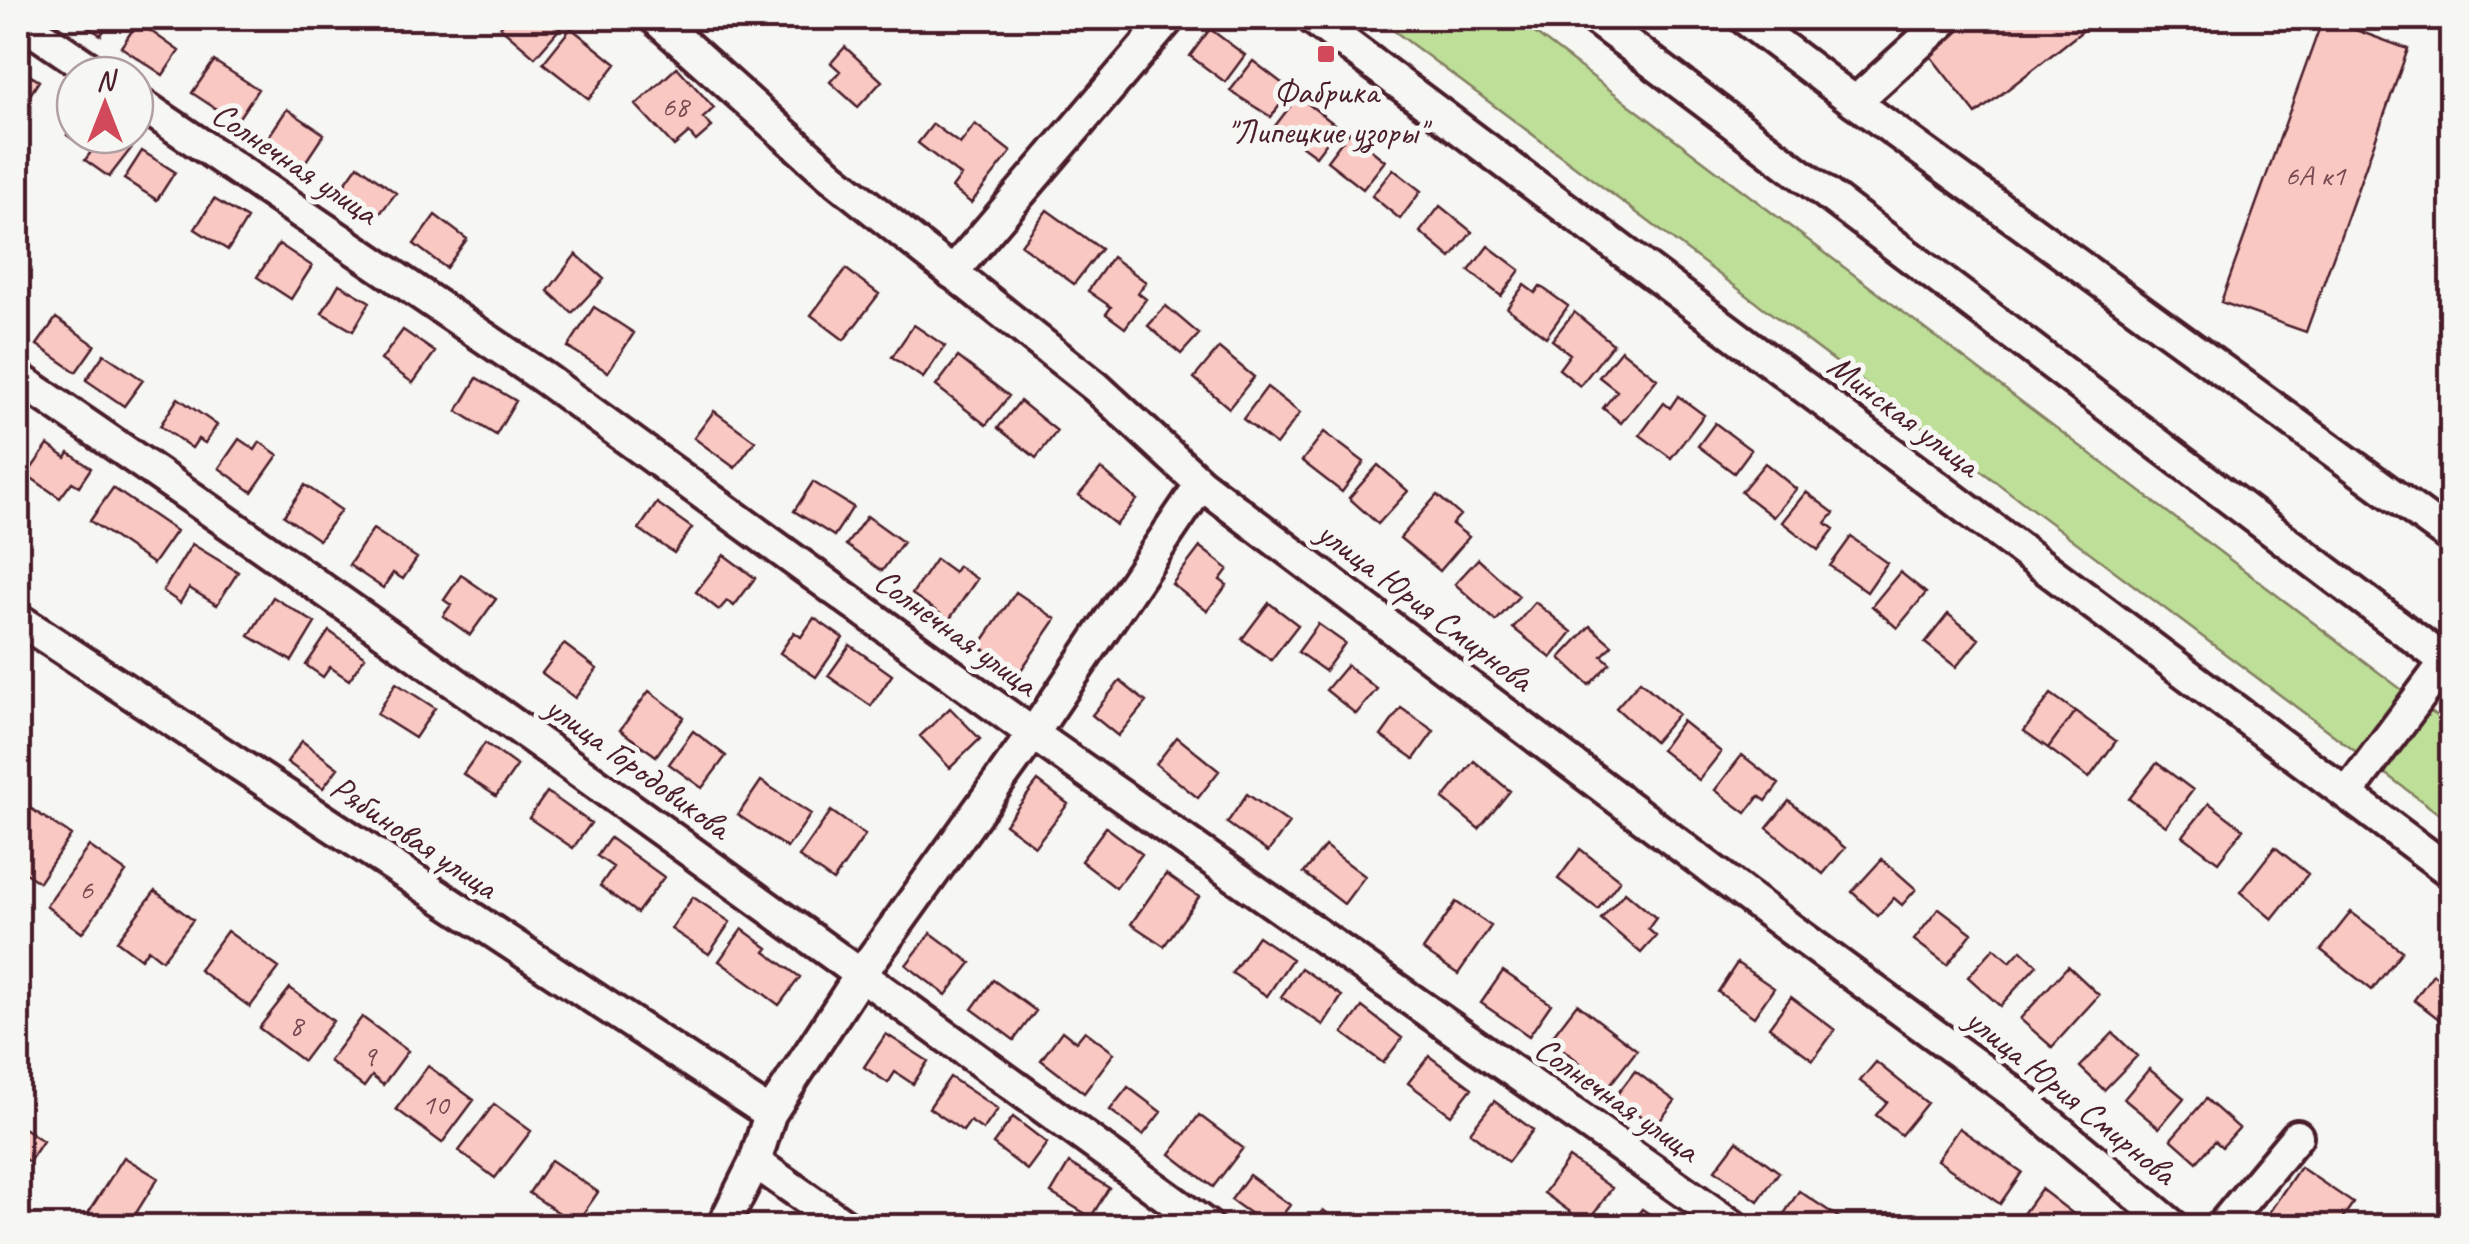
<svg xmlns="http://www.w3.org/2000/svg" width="2469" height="1244" viewBox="0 0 2469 1244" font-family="Caveat,sans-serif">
<rect width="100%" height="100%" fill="#f6f6f2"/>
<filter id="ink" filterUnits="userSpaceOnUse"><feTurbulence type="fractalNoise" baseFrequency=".01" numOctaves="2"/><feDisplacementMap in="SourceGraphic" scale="20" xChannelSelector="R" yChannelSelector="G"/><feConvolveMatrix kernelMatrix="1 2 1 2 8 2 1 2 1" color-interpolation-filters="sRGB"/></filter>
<g filter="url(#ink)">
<path fill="#bddf98" stroke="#847f62" stroke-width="2.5" d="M1377,18H1515L2451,727V823Z"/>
<path fill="#f9c8c3" stroke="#4a1f2b" stroke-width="2.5" d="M73,18H112L101,35Z
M508,18H569L535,57L500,27Z
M1963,18H2099L1976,114L1924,48Z
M2323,18L2408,49L2306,332L2221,302Z
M138,22L179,51L163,75L121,47Z
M571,28L616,64L589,99L543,63Z
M1210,29L1245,55L1225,82L1190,56Z
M845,47L882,81L858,107L830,82L840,71L831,63Z
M214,61L258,89L236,122L192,93Z
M1253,61L1291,90L1271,117L1230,91Z
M677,67L714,108L703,118L712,127L696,141L689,133L674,146L636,105Z
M18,68L39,81L19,112L18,111Z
M1298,96L1338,127L1316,156L1275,126Z
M287,109L324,134L302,167L265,142Z
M933,124L960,144L975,124L1011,152L971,203L952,188L961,176L918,143Z
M75,125V135H118L133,146L109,177L85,160L91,152L67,135Z
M1349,132L1385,161L1363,189L1327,161Z
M142,151L175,172L157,200L124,179Z
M358,165L396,193L378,216L341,189Z
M1393,169L1421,191L1400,219L1372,196Z
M214,199L247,219L228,250L195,229Z
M1440,206L1472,232L1451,258L1420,232Z
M1047,210L1101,249L1074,284L1021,245Z
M435,215L467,239L446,268L414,244Z
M279,244L312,266L291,299L257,277Z
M1488,246L1520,270L1501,296L1469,271Z
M576,254L604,279L572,313L548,291Z
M1112,257L1146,282L1138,293L1146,299L1125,328L1106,314L1111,307L1088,291Z
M846,269L879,294L844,340L811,315Z
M339,284L370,302L353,331L322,313Z
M1524,285L1535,293L1540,286L1568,306L1546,337L1507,308Z
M1166,306L1199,334L1181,354L1148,326Z
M594,307L634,333L608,372L568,347Z
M1574,312L1613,344L1580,386L1559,369L1570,354L1552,340Z
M56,318L95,345L76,372L37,345Z
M914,325L945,346L923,378L892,357Z
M403,330L435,352L413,383L381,360Z
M1219,348L1254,377L1229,408L1194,378Z
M1621,350L1657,379L1621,423L1603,408L1617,391L1599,377Z
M104,354L143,380L124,406L86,380Z
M958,357L1009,396L986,425L936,386Z
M477,378L516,401L496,435L457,411Z
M1267,387L1300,413L1276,445L1243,419Z
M1678,396L1704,415L1671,458L1640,435L1664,403L1670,408Z
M178,398L217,425L205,443L198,439L192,448L160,426Z
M1020,401L1057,431L1036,458L998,428Z
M714,411L755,441L735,468L694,438Z
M1715,423L1751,450L1734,473L1698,446Z
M18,426L31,436L18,455Z
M1324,432L1364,462L1342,492L1302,461Z
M239,439L255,450L260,442L278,455L252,492L219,468Z
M48,445L66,458L69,453L91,468L79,486L72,482L60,498L27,475Z
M1765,463L1796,489L1773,517L1741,492Z
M1378,465L1408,491L1378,524L1349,498Z
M1101,469L1137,500L1116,525L1079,495Z
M813,482L853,507L834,536L794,511Z
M305,485L341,510L319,540L284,516Z
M113,488L176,531L153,564L90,521Z
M1806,492L1834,513L1826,523L1834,529L1818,550L1782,522Z
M1437,495L1460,515L1452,524L1469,537L1440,571L1400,538Z
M657,503L692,528L674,553L639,529Z
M867,516L903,542L882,571L846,545Z
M373,529L417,558L403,579L393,573L383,588L349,565Z
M1851,537L1887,563L1867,592L1830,566Z
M192,544L238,572L217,605L189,588L180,603L163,591Z
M1200,547L1228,569L1220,580L1227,585L1207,611L1172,584Z
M724,555L755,578L734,606L727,601L719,610L696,592Z
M936,559L954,572L958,566L977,579L949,620L912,594Z
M1478,559L1519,596L1496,621L1455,584Z
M1900,572L1926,593L1897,628L1872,606Z
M461,575L496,599L470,635L443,616L451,605L444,600Z
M1016,592L1056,619L1019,673L979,646Z
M273,597L315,623L292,661L249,636Z
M1535,602L1572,632L1551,658L1513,628Z
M1269,603L1298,625L1271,660L1242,639Z
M1948,614L1979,639L1956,667L1925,643Z
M814,618L843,638L816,677L780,653L794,632L801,637Z
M1318,624L1345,643L1325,671L1298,652Z
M1590,626L1612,645L1602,656L1610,663L1589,685L1560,658Z
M329,631L365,657L349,680L330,667L323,677L306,665Z
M564,644L597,669L575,698L542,673Z
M850,645L892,675L871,706L828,676Z
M1347,665L1377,689L1356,714L1326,690Z
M1120,681L1146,702L1118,736L1092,715Z
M1640,681L1678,714L1654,742L1616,708Z
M396,683L435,708L415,738L377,714Z
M649,691L684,717L656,756L620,730Z
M2051,694L2075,711L2048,748L2024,731Z
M950,708L980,739L950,768L920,736Z
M1401,708L1434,731L1414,759L1381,736Z
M2075,711L2116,741L2089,778L2048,748Z
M1682,721L1721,752L1699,780L1661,750Z
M693,731L726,756L702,788L669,764Z
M1177,737L1219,771L1198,798L1156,764Z
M302,741L338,768L323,788L287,762Z
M485,743L517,766L496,796L463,774Z
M1742,755L1779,784L1766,801L1759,796L1746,813L1715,790Z
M1474,761L1510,791L1479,829L1443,799Z
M2157,763L2193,790L2166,826L2129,799Z
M761,781L811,814L787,848L738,815Z
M1038,781L1068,804L1035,846L1005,824Z
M547,792L591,823L573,848L529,818Z
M1247,794L1289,823L1268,852L1227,823Z
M1789,801L1845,848L1823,874L1767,828Z
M2209,803L2243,829L2218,862L2183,836Z
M30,808L71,835L39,882L18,868V826Z
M831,811L865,835L833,881L799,857Z
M1106,827L1142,854L1116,888L1081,861Z
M610,838L664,877L637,913L600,886L613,867L597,856Z
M89,846L126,872L82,933L46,906Z
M1325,846L1365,876L1344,904L1304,873Z
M2275,847L2308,874L2272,919L2240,892Z
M1580,849L1620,880L1598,909L1558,879Z
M1882,859L1916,889L1902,905L1894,898L1878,916L1852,892Z
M1166,874L1199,897L1164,946L1131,924Z
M155,891L193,920L162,960L148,949L141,959L117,941Z
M1625,892L1656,918L1648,929L1656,936L1641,953L1601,919Z
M693,897L730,922L709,954L671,929Z
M1456,902L1491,926L1458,974L1423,950Z
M1939,908L1972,933L1947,965L1914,940Z
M2351,912L2402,951L2372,990L2321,950Z
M742,929L768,948L765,952L800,977L779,1005L719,961Z
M227,931L279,968L250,1007L199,970Z
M931,933L971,963L946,995L906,965Z
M1258,936L1292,959L1267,996L1232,973Z
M1994,948L2010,962L2021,950L2037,965L2000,1006L1968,977Z
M1737,963L1774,988L1754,1017L1718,992Z
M2068,966L2099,995L2052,1047L2020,1019Z
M1301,968L1342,996L1323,1025L1281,997Z
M1503,971L1551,1004L1529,1036L1481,1003Z
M2433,974L2452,989V1029L2414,1000Z
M993,980L1036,1011L1014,1040L972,1009Z
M290,988L333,1021L303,1061L259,1028Z
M1791,997L1835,1030L1813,1060L1769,1027Z
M1577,1004L1637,1050L1609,1086L1550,1039Z
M1362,1007L1402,1038L1383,1063L1343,1033Z
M362,1017L408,1051L383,1085L372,1076L364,1087L329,1061Z
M1062,1031L1076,1042L1085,1031L1114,1053L1084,1093L1041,1060Z
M2113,1033L2137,1056L2104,1090L2080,1067Z
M886,1034L928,1061L913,1084L895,1072L888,1083L864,1067Z
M1429,1056L1472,1088L1451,1115L1408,1083Z
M1876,1062L1927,1103L1901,1135L1876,1115L1887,1102L1860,1081Z
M428,1066L474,1100L442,1143L396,1109Z
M2149,1069L2184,1098L2159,1128L2124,1099Z
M1635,1071L1675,1101L1655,1127L1615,1097Z
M950,1077L998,1109L983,1130L970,1121L963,1131L929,1108Z
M1128,1087L1161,1112L1143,1135L1110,1110Z
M2206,1099L2239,1128L2222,1147L2215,1141L2197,1162L2171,1139Z
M1494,1101L1533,1130L1508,1162L1470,1132Z
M494,1104L531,1131L495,1178L459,1151Z
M1199,1115L1243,1148L1213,1187L1170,1154Z
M1013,1117L1047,1143L1027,1170L993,1144Z
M18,1124L43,1141L29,1162L19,1155L18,1157Z
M1959,1128L2022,1172L2000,1204L1937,1160Z
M1737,1141L1779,1172L1758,1201L1715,1170Z
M124,1157L158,1178L128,1226H110L88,1213Z
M1569,1158L1612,1188L1587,1224L1544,1193Z
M551,1160L598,1192L576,1224L529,1193Z
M1069,1163L1109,1188L1091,1217L1051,1193Z
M2300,1167L2353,1203L2337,1226H2286L2268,1214Z
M1249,1175L1290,1205L1274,1226H1268L1231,1200Z
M2041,1189L2089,1226H2031L2020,1218Z
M1799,1191L1847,1223L1844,1226H1790L1780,1220Z
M1642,1209L1667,1226H1629Z
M1323,1210L1344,1226H1310Z
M1143,1212L1162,1226H1132Z"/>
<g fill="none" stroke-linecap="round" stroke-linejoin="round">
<g stroke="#4a1f2b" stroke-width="38">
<path id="minor" d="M655,18L831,176L1096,387L1201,484L1792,930L2014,1093L2173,1226
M1312,18L2452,873
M1594,18L2445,661
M1744,18L1855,102L1947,18
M18,20L99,75
M135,100L544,378L1033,734L1733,1226
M1855,102L2452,538
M952,273L1169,18
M18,378C420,652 813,940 1207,1226
M18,619L770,1114
M2347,794L2452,653
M755,1162L846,1226
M723,1226L755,1162L770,1114L861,974L1033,734L1201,484
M2222,1226L2297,1136"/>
</g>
<use href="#minor" stroke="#f6f6f2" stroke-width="30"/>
</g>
</g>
<rect fill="#d1495b" stroke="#f6f6f2" stroke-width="4" x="1316" y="44" width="20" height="20" rx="5"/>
<g text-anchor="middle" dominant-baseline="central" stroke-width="10" stroke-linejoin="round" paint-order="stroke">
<g font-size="30" fill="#764951">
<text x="675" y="106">68</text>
<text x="2315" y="175">6А к1</text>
<text x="86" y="889">6</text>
<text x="296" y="1025">8</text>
<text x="369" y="1056">9</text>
<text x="435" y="1104">10</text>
</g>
<g font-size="35" fill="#4a1f2b" stroke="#f6f6f2">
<text x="1326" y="91">Фабрика<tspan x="1326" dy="40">"Липецкие узоры"</tspan></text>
</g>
<g font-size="35" fill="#4a1f2b" stroke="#f6f6f2">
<text transform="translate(295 163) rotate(34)">Солнечная улица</text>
<text transform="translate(1904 415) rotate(37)">Минская улица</text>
<text transform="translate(1425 606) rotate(37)">улица Юрия Смирнова</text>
<text transform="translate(956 632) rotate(36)">Солнечная улица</text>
<text transform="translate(638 767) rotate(36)">улица Городовикова</text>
<text transform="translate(414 837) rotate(34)">Рябиновая улица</text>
<text transform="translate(2071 1096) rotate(39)">улица Юрия Смирнова</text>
<text transform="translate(1617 1099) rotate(35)">Солнечная улица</text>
</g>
</g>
<rect width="2469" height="1244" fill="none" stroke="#f6f6f2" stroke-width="60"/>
<rect x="30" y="30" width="2409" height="1184" fill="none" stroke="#4a1f2b" stroke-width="4" filter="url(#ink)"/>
<g transform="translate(105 105)"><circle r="48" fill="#f6f6f2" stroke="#b1a0a2" stroke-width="2.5"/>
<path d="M0-8L18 38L0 25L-18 38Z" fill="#d1495b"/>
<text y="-15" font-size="28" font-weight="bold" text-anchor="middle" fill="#4a1f2b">N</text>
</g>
</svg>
